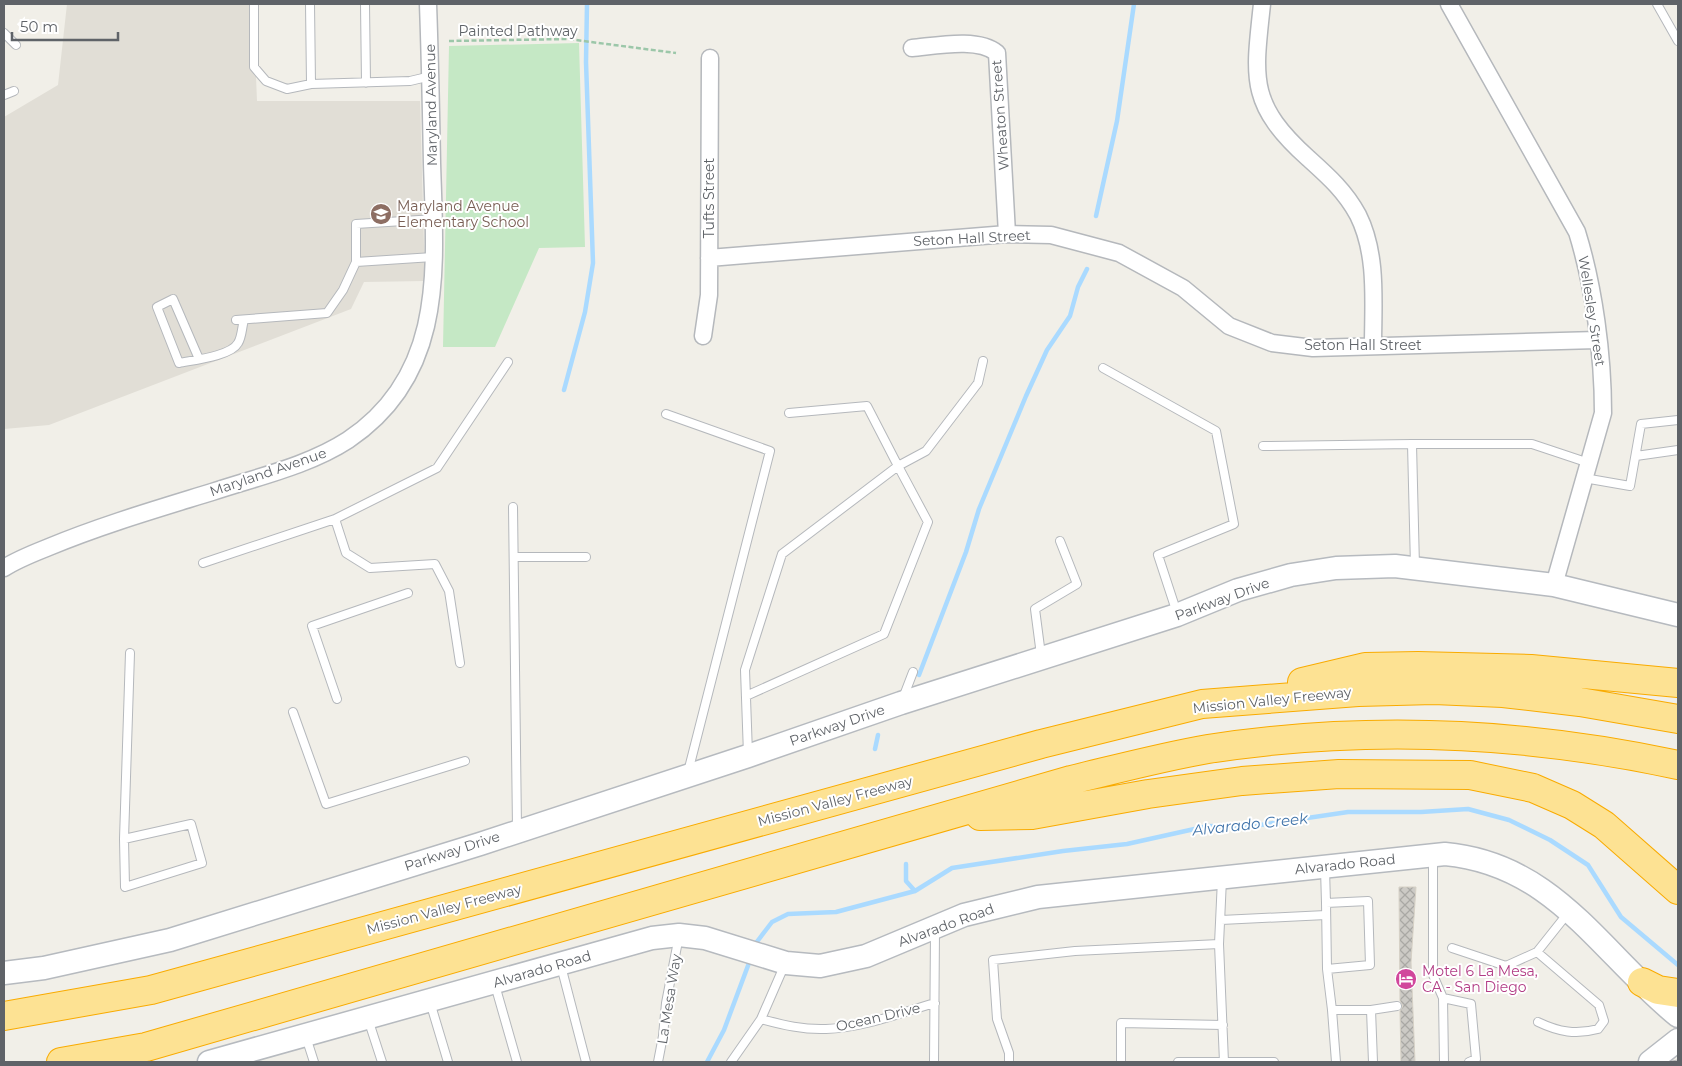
<svg xmlns="http://www.w3.org/2000/svg" width="1682" height="1066" viewBox="0 0 1682 1066" font-family="Montserrat,sans-serif">
<defs>
<pattern id="building-cross-hatch" width="8" height="8" patternUnits="userSpaceOnUse" patternTransform="scale(1.25)"><rect width="8" height="8" fill="#cccac5"/><path d="M0 0l8 8M0 8l8-8" fill="none" stroke="#a9a8a4"/></pattern>
</defs>
<rect width="100%" height="100%" fill="#f1efe8"/>
<path fill="#e1ded6" d="M67,4H253L257,101H420L425,281L364,282L351,309L49,425L4,429V117L58,85Z"/>
<path fill="#c5e8c5" d="M579,43L585,247L539,248L495,347H443L449,46Z"/>
<g fill="none" stroke-linecap="round" stroke-linejoin="round">
<path stroke="#aadaff" stroke-width="4.5" d="M1096,216L1117,121L1134,4
M564,390L585,312L593,263L586,62L587,4
M919,675L966,552L979,509L1026,396L1047,350L1070,316L1078,287L1087,269
M875,749L878,735
M906,864V881L915,891
M756,943L772,922L788,914L836,912L915,891L952,868L1063,851L1127,844L1208,826L1247,827L1348,812H1421L1468,809L1509,820L1550,840L1588,865L1621,917L1678,965
M707,1062L724,1030L749,963"/>
</g>
<path fill="url(#building-cross-hatch)" stroke="#d6d1c6" d="M1399,887H1416L1411,962L1415,1062H1401L1400,1011L1403,1006L1400,1001Z"/>
<g fill="none" stroke-linecap="round" stroke-linejoin="round">
<g stroke="#b5b8bc" stroke-width="10">
<path id="lane" d="M254,4V67L266,81L287,89L311,84L410,81L431,76
M310,4L311,84
M365,4L366,83
M1657,4L1678,41
M4,33L16,45
M4,95L14,91
M433,257L356,262V224L435,219
M236,320L327,313L343,290L356,262
M199,359L173,299L157,307L179,363C194,360 231,356 238,343C242,337 242,326 244,320
M1103,368L1216,431L1234,524L1158,555L1177,613
M666,414L770,451L688,772
M1412,444H1532L1589,463
M1263,446L1412,444L1415,567
M1636,456L1678,450
M1584,478L1630,486L1641,424L1678,420
M513,507L517,828
M335,519L437,468L508,362
M514,557H586
M203,563L335,519L346,553L370,568L435,564L449,591L460,663
M1041,655L1035,609L1077,584L1060,541
M746,696L884,634L928,522L898,466L926,451L978,383L983,361
M903,698L913,672
M337,699L312,626L408,593
M293,712L326,804L465,761
M748,754L745,670L782,554L898,466L867,406L789,413
M124,839L191,824L202,863L125,887L124,839L130,653
M1433,857V975L1443,998L1444,1062
M1325,869L1326,903L1368,901L1370,965L1327,969L1332,1010
M1326,903L1327,969
M1221,920L1326,915
M1219,944L1224,1062H1274
M1452,948L1506,966L1537,952L1568,913
M1537,952L1599,1005L1604,1021L1598,1029C1576,1035 1559,1032 1538,1022
M561,966L586,1062
M495,985L517,1062
M1443,998L1471,1004L1476,1059L1469,1062
M430,1002L448,1062
M368,1019L382,1062
M761,1019C783,1025 804,1030 826,1029C862,1028 900,1013 935,1003
M306,1037L314,1062
M658,1062L663,1036L666,1003L679,936
M731,1062L761,1019L785,964
M934,1062L935,931
M1009,1062V1053L997,1019L993,960L1075,951L1219,944L1222,879
M1121,1062V1023L1223,1025
M1178,1062H1224
M1336,1062L1332,1010H1371
M1373,1062L1371,1010L1397,1006"/>
</g>
<g stroke="#b5b8bc" stroke-width="19">
<path id="street" d="M1262,4C1254,78 1248,104 1308,158C1328,176 1345,191 1358,215C1378,255 1373,303 1373,346
M1449,4L1577,232C1594,287 1603,355 1603,413L1554,585
M912,48C935,46 978,37 997,53L1007,234
M709,258L1007,234L1051,235L1119,253L1183,288L1229,326L1272,343L1313,348L1597,340
M703,336L709,295L710,58
M4,568C18,559 34,553 49,547C102,525 157,509 212,492C257,477 308,466 348,440C447,374 435,266 432,163C431,110 430,57 428,4"/>
</g>
<g stroke="#b6babf" stroke-width="25">
<path id="secondary" d="M4,973L44,968L170,940L480,844L748,756L901,703L1177,615L1238,590L1291,575L1336,568L1395,566L1554,585L1678,615
M209,1062L652,938L679,935L705,938L786,963L820,966L866,956L964,915L1038,897L1445,854C1555,864 1600,953 1678,1016
M1650,1062L1678,1040"/>
</g>
<g stroke="#f9ab00" stroke-width="30">
<path id="highway" d="M1302,682L1365,667L1418,666L1531,669L1678,683
M980,816L1032,815L1148,794L1242,781L1339,774L1470,775L1533,788L1572,805L1604,825L1678,890
M1642,982L1658,990L1678,993
M4,1016L151,990L1041,744L1202,704L1358,692L1434,690L1503,693L1580,702L1678,719
M61,1062L146,1047L1071,780C1117,769 1162,757 1208,749C1364,725 1524,732 1678,765"/>
</g>
<path stroke="#9cc7a9" stroke-width="2.5" stroke-dasharray="5 2.5" stroke-linecap="butt" d="M449,41L568,39L676,53"/>
<use href="#lane" stroke="#fff" stroke-width="8"/>
<use href="#street" stroke="#fff" stroke-width="16"/>
<use href="#secondary" stroke="#fff" stroke-width="22"/>
<use href="#highway" stroke="#fde293" stroke-width="28"/>
<path stroke="#b6b7b8" stroke-width="1" d="M1666,1062L1678,1060"/>
</g>
<defs>
<g id="school-disc" transform="scale(1.125)"><circle r="9.5" fill="#8d6e63" stroke="#fff"/><path d="M0-5L7-2L0 1L-7-2ZM-4 1L0 2.5L4 1V4Q0 6-4 4Z" fill="#fff"/></g>
<g id="hotel-disc" transform="scale(1.125)"><circle r="9.5" fill="#d1479c" stroke="#fff"/><path d="M-6-4.5h1.5V1H6V5H4.5V3h-9V5H-6ZM-4 0a1.8 1.8 0 1 1 3.6 0ZM.5 0V-2.5h3Q6-2.5 6 0Z" fill="#fff"/></g>
</defs>
<g fill-rule="evenodd">
<use href="#school-disc" x="381" y="214"/>
<use href="#hotel-disc" x="1406" y="979"/>
</g>
<g text-anchor="middle" dominant-baseline="central" stroke-width="4" stroke-linejoin="round" paint-order="stroke">
<g font-size="14" fill="#5f6368" stroke="#fff">
<text x="518" y="31">Painted Pathway</text>
<text transform="translate(431 105) rotate(-91)">Maryland Avenue</text>
<text transform="translate(1000 115) rotate(-94)">Wheaton Street</text>
<text transform="translate(709 198) rotate(-90)">Tufts Street</text>
<text transform="translate(972 238) rotate(-3)">Seton Hall Street</text>
<text transform="translate(1592 311) rotate(81)">Wellesley Street</text>
<text x="1363" y="345">Seton Hall Street</text>
<text transform="translate(268 472) rotate(-19)">Maryland Avenue</text>
<text transform="translate(1222 599) rotate(-20)">Parkway Drive</text>
<text transform="translate(1272 700) rotate(-6)">Mission Valley Freeway</text>
<text transform="translate(837 725) rotate(-19)">Parkway Drive</text>
<text transform="translate(835 801) rotate(-15)">Mission Valley Freeway</text>
<text transform="translate(452 851) rotate(-18)">Parkway Drive</text>
<text transform="translate(1345 864) rotate(-6)">Alvarado Road</text>
<text transform="translate(444 909) rotate(-15)">Mission Valley Freeway</text>
<text transform="translate(946 925) rotate(-20)">Alvarado Road</text>
<text transform="translate(542 969) rotate(-16)">Alvarado Road</text>
<text transform="translate(669 999) rotate(-81)">La Mesa Way</text>
<text transform="translate(878 1017) rotate(-13)">Ocean Drive</text>
</g>
<g font-size="14" fill="#785e54" stroke="#fff" text-anchor="start">
<text x="397" y="206">Maryland Avenue<tspan x="397" dy="16">Elementary School</tspan></text>
</g>
<g font-size="14" fill="#b23c85" stroke="#fff" text-anchor="start">
<text x="1422" y="971">Motel 6 La Mesa,<tspan x="1422" dy="16">CA - San Diego</tspan></text>
</g>
<g font-size="15" font-style="italic" fill="#4174aa" stroke="#fff">
<text transform="translate(1250 824) rotate(-6)">Alvarado Creek</text>
</g>
</g>
<rect width="1682" height="1066" fill="none" stroke="#5f6368" stroke-width="10"/>
<path d="M12 32v8h106v-8" fill="none" stroke="#5f6368" stroke-width="2.5"/>
<text x="20" y="32" font-size="15" fill="#5f6368" stroke="#ffffff" stroke-width="4" paint-order="stroke">50 m</text>
</svg>
